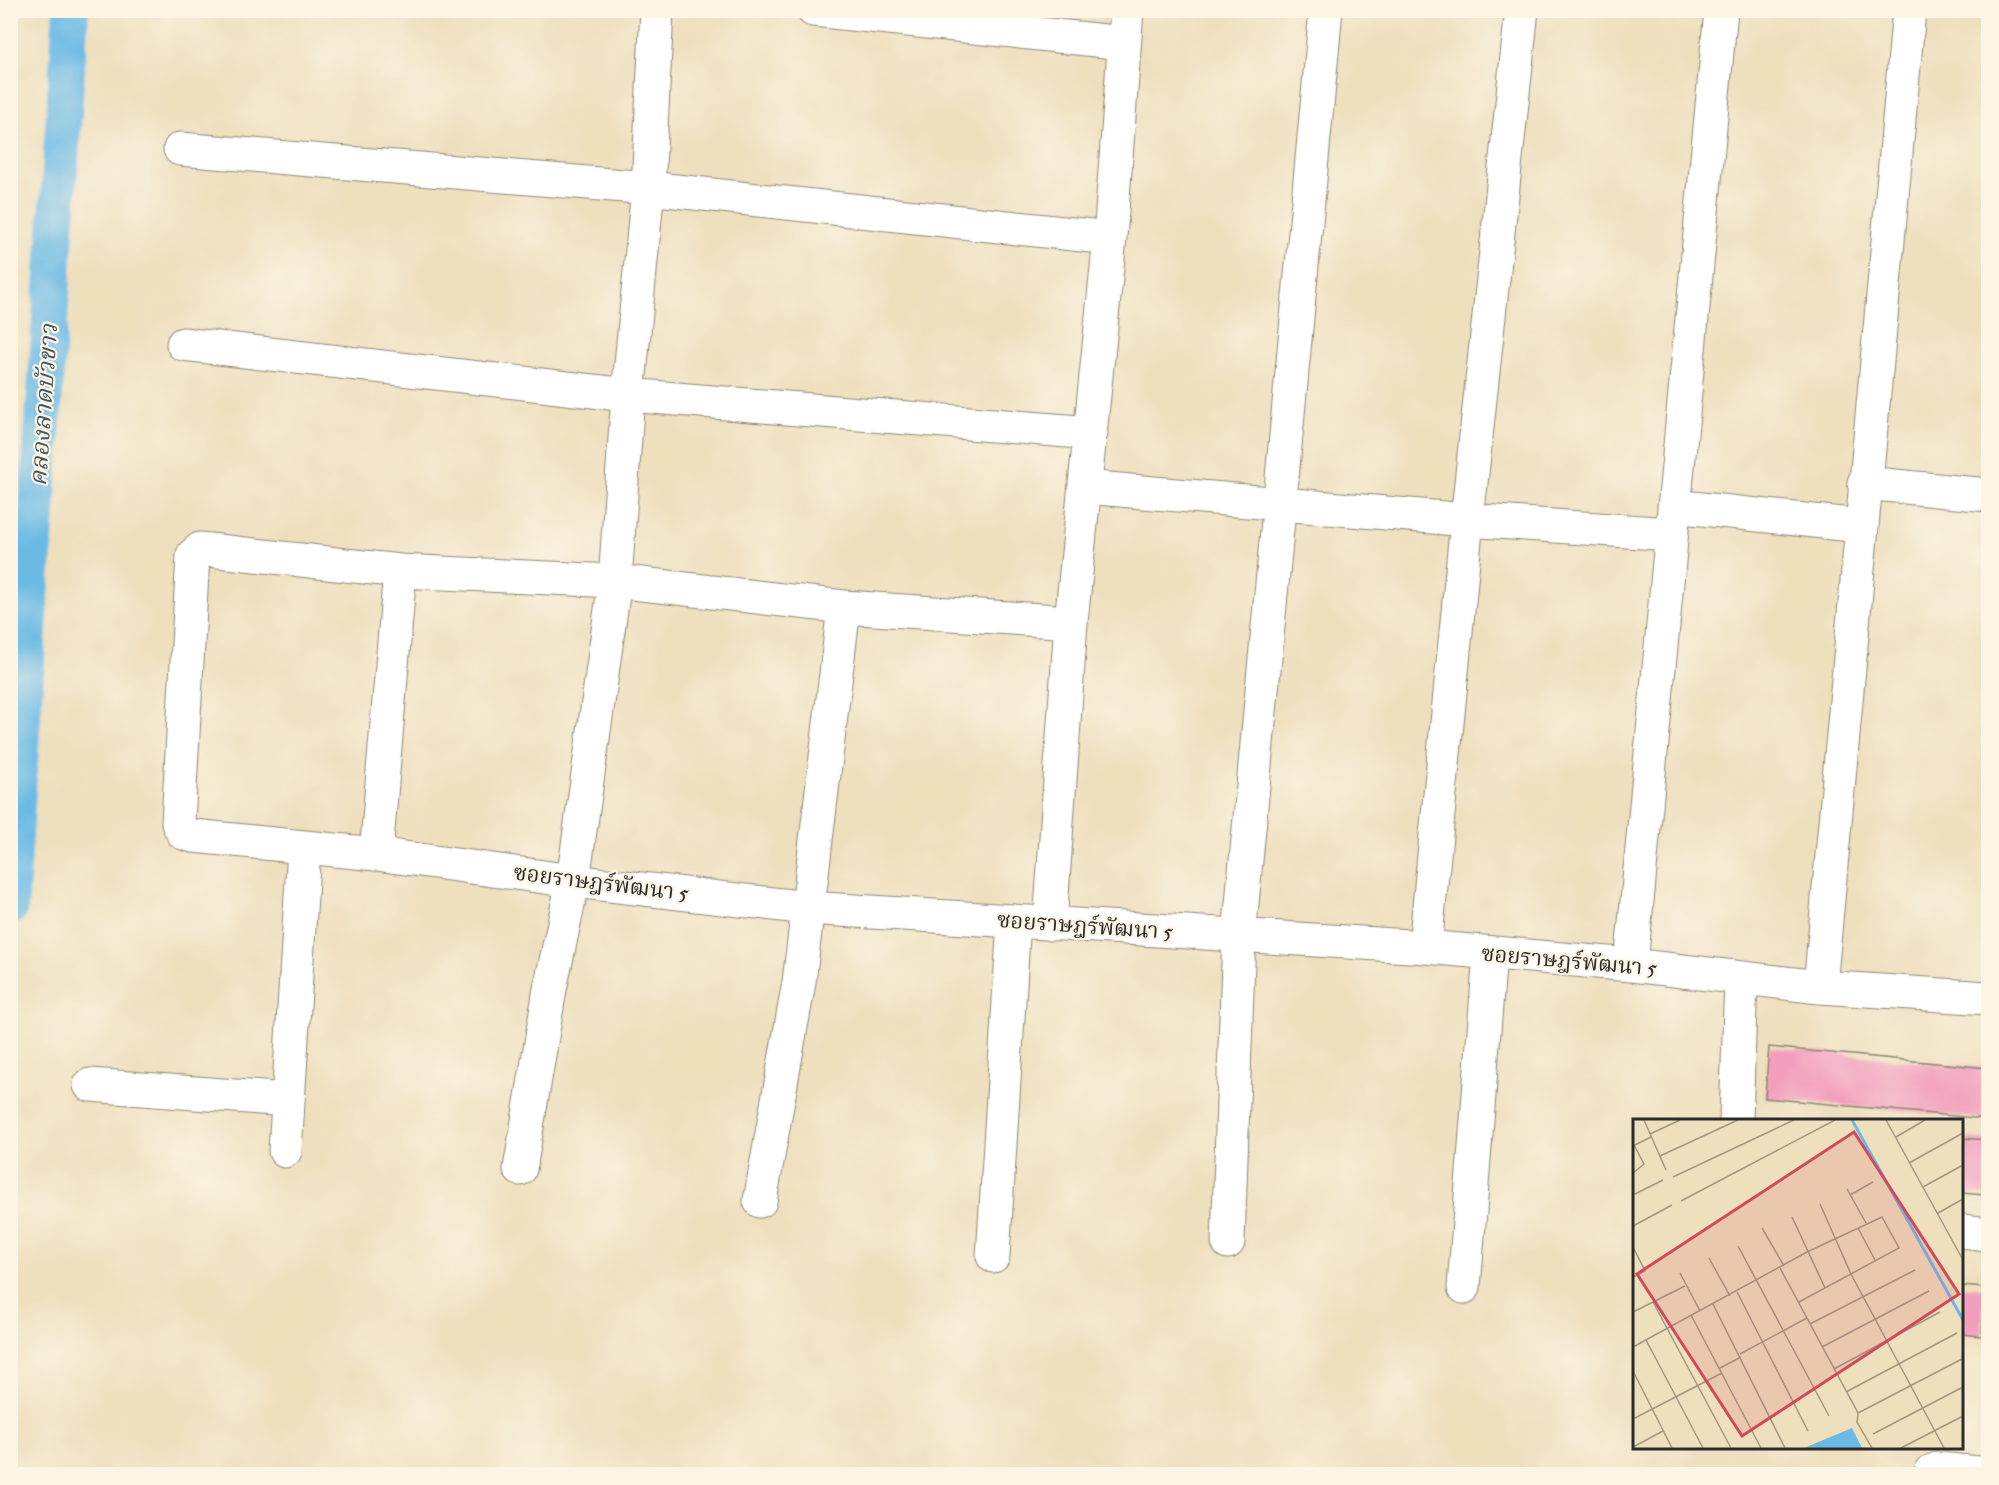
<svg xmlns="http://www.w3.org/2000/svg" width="1999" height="1485" viewBox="0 0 1999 1485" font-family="'IM FELL Double Pica','Noto Serif Thai',serif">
<rect width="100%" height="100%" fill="#fcf5e5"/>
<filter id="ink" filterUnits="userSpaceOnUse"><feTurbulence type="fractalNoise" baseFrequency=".0167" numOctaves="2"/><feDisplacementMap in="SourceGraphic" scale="12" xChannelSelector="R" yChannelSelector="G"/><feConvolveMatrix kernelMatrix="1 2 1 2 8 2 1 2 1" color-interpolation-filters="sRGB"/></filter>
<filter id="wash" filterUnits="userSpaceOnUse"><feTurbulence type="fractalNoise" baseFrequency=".008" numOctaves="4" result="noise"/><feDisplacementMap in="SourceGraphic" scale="24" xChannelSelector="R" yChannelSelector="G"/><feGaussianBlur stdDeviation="1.35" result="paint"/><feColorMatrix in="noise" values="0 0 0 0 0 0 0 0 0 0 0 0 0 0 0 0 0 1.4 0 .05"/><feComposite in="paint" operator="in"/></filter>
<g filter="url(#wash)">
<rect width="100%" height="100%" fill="#eedfbd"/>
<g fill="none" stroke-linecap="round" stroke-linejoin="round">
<path stroke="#6bbae5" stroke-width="36" d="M10,907L71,10"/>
</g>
<g id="blocks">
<path fill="#f29ebd" d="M1769,1047L1988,1068L1985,1119L1765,1098Z
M1962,1138L1988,1140L1985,1195L1962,1193Z
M1962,1286L1985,1288L1982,1336L1962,1334Z"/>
</g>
</g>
<g filter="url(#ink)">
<use href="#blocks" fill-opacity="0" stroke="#8c8574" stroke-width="1.5"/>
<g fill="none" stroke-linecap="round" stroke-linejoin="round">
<g stroke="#8c8574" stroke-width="35">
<path id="minor" d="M813,10L1124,43
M180,149L648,188L1110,238
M183,344L628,395L1091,433
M1864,483L1988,495
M1085,487L1467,520L1671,534
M1674,506L1860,526
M1071,622L844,607L615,581L400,571L200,549L193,555L178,823L183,833L193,836L376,854L573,881L808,908L1425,947L1631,965L1820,987L1988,998
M376,854L400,571
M1050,924L1071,622L1110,238L1127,10
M1425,947L1467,520L1522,10
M1631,965L1721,10
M1820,987L1909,10
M90,1085L288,1100
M1736,1120L1741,980
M285,1151L304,848
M520,1169L550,989L573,881L615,581L628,395L648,188L657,10
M760,1201L799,982L844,607
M1962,1231L1988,1234
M1228,1242L1239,935L1326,10
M993,1256L1014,921
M1464,1287L1490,954
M1930,1474L1932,1471L1938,1469L1988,1474"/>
</g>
<use href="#minor" stroke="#fff" stroke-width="33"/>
</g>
</g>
<g text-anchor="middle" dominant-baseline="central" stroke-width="4.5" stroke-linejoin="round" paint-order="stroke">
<g font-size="22" fill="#2b2b2b" stroke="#fcf5e5">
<text transform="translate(601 883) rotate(7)">ซอยราษฎร์พัฒนา 5</text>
<text transform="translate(1085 926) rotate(4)">ซอยราษฎร์พัฒนา 5</text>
<text transform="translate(1569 961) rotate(5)">ซอยราษฎร์พัฒนา 5</text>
</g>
<g font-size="24" font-style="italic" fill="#3e5663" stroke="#fcf5e5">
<text transform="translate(44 405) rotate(-86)">คลองลาดบัวขาว</text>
</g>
</g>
<g transform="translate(1633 1119)">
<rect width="330" height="330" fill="#eedfbd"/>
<path d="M219,309L229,329H171Z" fill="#6bbae5"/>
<path fill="none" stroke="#6bbae5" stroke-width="3" d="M219,1L330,201"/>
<path fill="none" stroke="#a09783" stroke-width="1.5" d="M11,1L33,51M253,1L330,141M17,15L47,1M263,18L292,1M0,27L18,18M27,37L105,1M276,44L330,14M0,54L11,45L1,26M40,58L161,1M290,68L330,46M214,70L233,104M0,76L30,61M217,76L240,63M48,82L202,1M187,85L218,155L311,329M305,94L330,80M159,98L192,169M0,107L39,86M129,109L151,147M225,109L242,141M105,127L196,297M0,128L12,152L0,158M76,139L97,177M147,149L225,294L224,303L239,329M47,154L67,192M104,173L175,312M20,183L98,329M80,185L152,329M0,193L52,167M58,196L128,329M177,205L282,151M13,221L70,329M0,228L174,133L249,98L266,129L166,183M189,228L296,172M107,235L174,199M87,249L108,238M201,250L307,193M0,252L39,329M213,273L324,214M225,294L329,240M0,300L89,254M240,315L330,268M0,328L30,312M268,329L330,297"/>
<path fill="#d1495b" fill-opacity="0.15" stroke="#d1495b" stroke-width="3" d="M221,13L326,175L109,317L4,155Z"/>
<rect width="330" height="330" fill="none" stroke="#2b2b2b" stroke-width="3"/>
</g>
<rect width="1999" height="1485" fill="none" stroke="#fcf5e5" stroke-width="36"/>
</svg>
